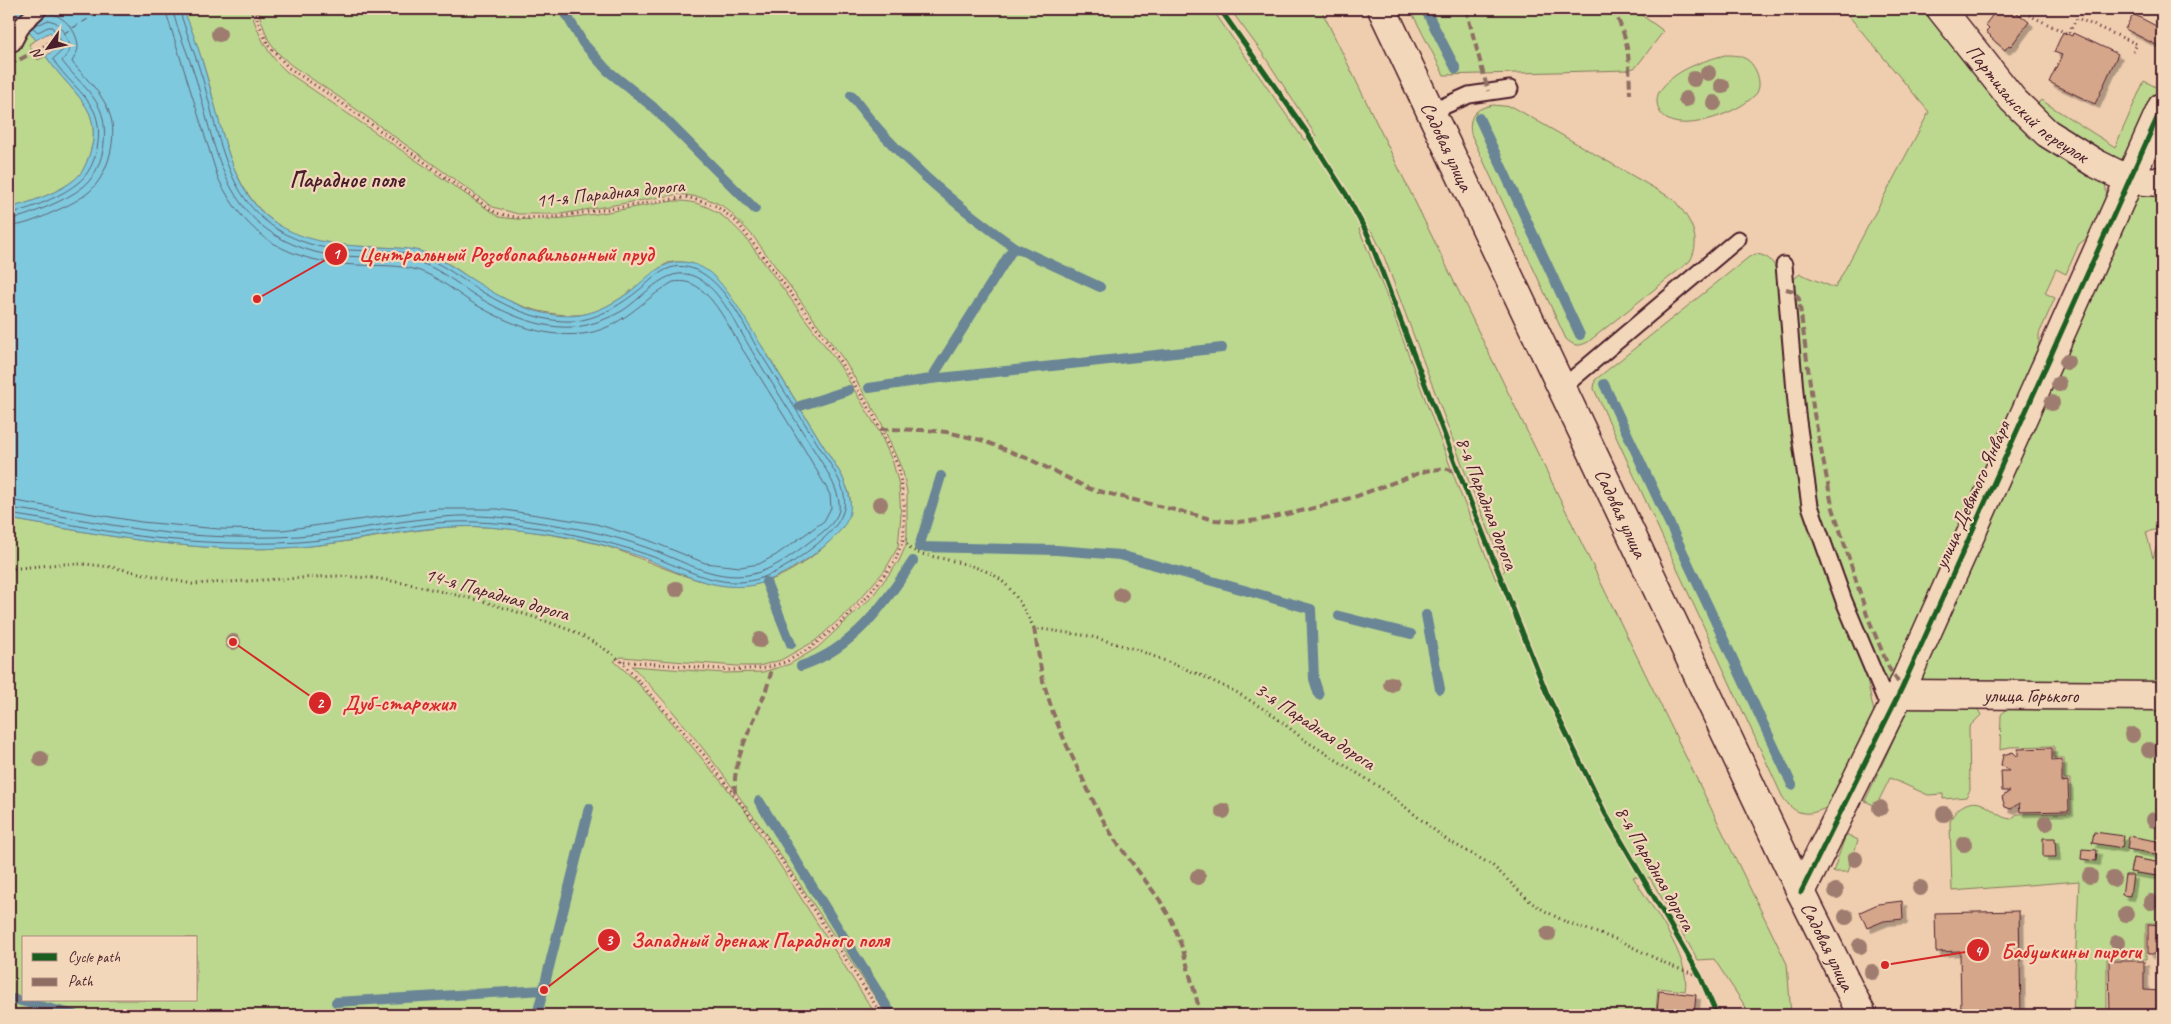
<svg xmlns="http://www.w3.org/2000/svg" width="2171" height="1024" viewBox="0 0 2171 1024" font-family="Caveat,sans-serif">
<defs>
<filter id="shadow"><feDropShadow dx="4.5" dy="4.5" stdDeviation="0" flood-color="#0004"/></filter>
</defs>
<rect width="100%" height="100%" fill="#efcdaf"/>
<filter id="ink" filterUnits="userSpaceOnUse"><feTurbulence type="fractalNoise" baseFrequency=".02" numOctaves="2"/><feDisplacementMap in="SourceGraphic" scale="10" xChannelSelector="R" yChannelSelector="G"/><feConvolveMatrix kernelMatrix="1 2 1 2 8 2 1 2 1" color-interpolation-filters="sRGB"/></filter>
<g filter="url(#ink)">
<path fill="#bcd78e" stroke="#837b5c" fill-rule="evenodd" d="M183,9H250C258,33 267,55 287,72L499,217C558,226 615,209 674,201C705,200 725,215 745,237L840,366L880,433L893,463L899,485L901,515L898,547L885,570L851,609L815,641L781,660L759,666H737L621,657L614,661L634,679L660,708L744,809L876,1015H33L9,1010V519C99,534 191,553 283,548C335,546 387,533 439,528C488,523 541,532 590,542C639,552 704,595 753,585C782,580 815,557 835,536C839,532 849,509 850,502C851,494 845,484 842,476L764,349L694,264C685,262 676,261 668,263C661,266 655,272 649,277C629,292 604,314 577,315C541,316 508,303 478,284C465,275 451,264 437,258C401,241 359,251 321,242C305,238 286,232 273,221C230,189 222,128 208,80C201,56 193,32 183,9ZM24,938H196V1000H24Z
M257,9H1212L1304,140L1316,136L1263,54L1230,9H1321L1787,964L1791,1015H1751L1714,959L1698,960L1650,878L1633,877C1650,905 1692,958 1685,991L1658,988L1656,1013L1671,1015H887C806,896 732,771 632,666L724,673L763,672L790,664L817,648L871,598L899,561L906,545L907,534V492L903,472L881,422L844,360L753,236L729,211L721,205L705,198L679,194L561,214H518L493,207L339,97L291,65L278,53L268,39ZM1367,227L1373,233L1383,254L1465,472L1505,570L1496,580L1461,495L1385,292L1359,229Z
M1410,9H1633L1661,29L1663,32L1636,67L1628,70L1444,75Z
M1843,9H1930L2105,181L2107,198L2098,230L2079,244L2066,274L2056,269L2045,293L2055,298L2039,334V365L1893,689C1870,651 1854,606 1839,564C1831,541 1821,519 1817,495C1802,426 1799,355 1794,284V279L1800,274L1835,288L1929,112Z
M9,10L36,40L29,44L38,60L46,56C58,76 81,94 90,114C93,123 94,131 93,141C91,150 88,161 83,170C72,189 29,203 9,208Z
M1725,55C1731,55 1739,55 1744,58C1755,62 1764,84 1756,94C1742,109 1717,118 1698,122C1681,125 1659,124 1657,102C1657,97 1658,92 1662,88C1677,69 1703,61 1725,55Z
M2144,81L2160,89L2127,156L2118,161L2032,110L2041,100L2115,147Z
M1493,105L1513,107L1673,199C1689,217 1703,238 1690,261L1588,342C1578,347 1574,346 1566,339L1471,134C1468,115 1476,108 1493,105Z
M2162,192V528L2146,532L2153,558L2156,548L2162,542V688L1919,682L2133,199L2140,193Z
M1756,254C1771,256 1775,264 1778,277L1801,495L1807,520L1867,679L1875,717L1828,807C1807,817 1795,816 1782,796L1594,389L1595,380L1749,257Z
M1911,702H1974L1981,715L1969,727L1970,790L1966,797L1943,799V794L1928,795L1890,778L1876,806L1865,801Z
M2009,704H2162V923H2146V959H2107V1015H2073L2079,881L1952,891L1950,822C1954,809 1969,798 1982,804C1993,808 1998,818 2011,819L2017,814L2071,813L2070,779H2064V758H2054V746L2009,747L2000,750L2001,715ZM2133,858L2160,863L2159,876L2130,872Z
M1846,834L1858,840L1848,872H1833Z"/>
<path fill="#7ec9de" stroke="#698596" d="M9,9H183C198,42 207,77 217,113C225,143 233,177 254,203C282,239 330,245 373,247C390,248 410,247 426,253C445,260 461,273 478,283C507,302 544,320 580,315C599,312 616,302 631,291C646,279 661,261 682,262C708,263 722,284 736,304L842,476C847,487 852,499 850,512C846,540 776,583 749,586C710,590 678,572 644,558C630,553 605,545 591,542C562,535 529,531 499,528C427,520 355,545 284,548C191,553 99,534 9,519V208C29,203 72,189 83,170C88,161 91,150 93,141C94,131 93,123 90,114C81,94 58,76 46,56L59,47L50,32L36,40Z"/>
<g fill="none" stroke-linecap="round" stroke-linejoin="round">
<path stroke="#5f6373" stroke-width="1" d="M9,213C28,211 64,195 79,182C97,167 104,132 94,111C84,91 64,78 53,59L63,50V44L52,27H48L38,32L32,27
M9,219C23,218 36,211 49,206C60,201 73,195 83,187C103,171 110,133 100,109C92,91 74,77 62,61L69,52L70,45L60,26L55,22L48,20L40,24L37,23
M9,226C22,226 36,220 49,214C62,208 77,202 89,192C107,176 117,142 111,118C105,95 87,80 72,62C74,57 78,52 78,47C78,31 62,13 46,13
M9,500L141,522L219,529L283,530L438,509H498L596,524L648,540L705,563L740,567L759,564L776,555L824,521L831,508L830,495L825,485C801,442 774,400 748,358C734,337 722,309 704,292C694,283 685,280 673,282C642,300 620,330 582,334C541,338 502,321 468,300C453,290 437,277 420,271C400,264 376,266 356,265C289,262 247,238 218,178L165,9
M9,508C52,513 94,523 137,529C183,536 230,538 277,537C333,536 388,521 443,517C474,514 505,517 536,522C573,527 609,534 645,547C681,559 719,586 760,572C777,566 794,554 808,543C819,535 836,524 839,510C842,490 819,459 809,442C791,413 773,385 755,356C740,332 724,295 701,280C670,259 646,296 622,311C611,317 599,322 587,325C548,334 505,314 473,294C458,284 443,272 426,265C393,252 350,261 315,252C225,227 218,157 196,79C189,56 178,32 172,9
M9,514C52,520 95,530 138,536C184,542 232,544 278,543C331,542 384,529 436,523C471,520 505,523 539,528C573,534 606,541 639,552C679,564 720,594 764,577C781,571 798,559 812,548C866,507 843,486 814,438C796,409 777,380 759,351C744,326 730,292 705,275C695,268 681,264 670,268C658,272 648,283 639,290C623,303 603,316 582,320C545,326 506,307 476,288C460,278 445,266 428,259C394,245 353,255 317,246C230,223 224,154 203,80C196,56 186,32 179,9"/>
<path stroke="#698596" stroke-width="10" d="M563,9L583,43L607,70L653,107L755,209
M1425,9L1456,69
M851,95C895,156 953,203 1014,247
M1479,118L1580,335
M931,379L1014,247L1100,287
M1604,384L1792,785
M869,388L931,379L1222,348
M800,406L849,390
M941,476L919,547L1057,550L1120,555L1311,609L1314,679L1319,695
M766,582L791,644
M1426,615L1440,689
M1339,616L1411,634
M801,666C853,649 884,605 913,561
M759,801L892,1015
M9,998L75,1015
M336,1002L544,990
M537,1015L589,808"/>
<path stroke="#54414f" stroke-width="1" stroke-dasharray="6 5" stroke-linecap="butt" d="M54,39L105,9"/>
</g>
<path fill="#d6a68b" stroke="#4a1f2b" filter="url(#shadow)" d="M1997,9H2012L2029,22L2011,46L2009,45L2005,50L1990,37L1991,36L1986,32L1989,29L1985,25Z
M2133,14L2162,29V42L2160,47L2125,29Z
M2063,32L2072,36L2073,33L2118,54L2095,104L2049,82L2062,55L2054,52Z
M2052,748V761L2062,760V782L2068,781L2069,811L2020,812L2019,803L2011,809L2005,807L2002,797L2010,791H2002L2001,771H2010L2001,765L2003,755L2013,752L2018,757V749Z
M2094,832L2124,836L2122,848L2092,843Z
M2129,836L2162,842V855L2127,849Z
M2043,838H2055L2056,857H2043Z
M2082,849L2097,850L2096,861L2081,859Z
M2133,858L2161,863L2158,876L2130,872Z
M2125,875H2133L2130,896L2122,895Z
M1902,901L1903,919L1884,921L1867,928L1860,912L1878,904Z
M2019,911L2021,1013L1974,1015V1013H1961L1960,951L1936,952L1935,913Z
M2148,924L2162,925V954H2148Z
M2109,961H2144V990L2161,991L2162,1015H2110Z
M1659,991L1696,995L1694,1015L1657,1012Z"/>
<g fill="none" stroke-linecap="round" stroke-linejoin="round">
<g stroke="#4a1f2b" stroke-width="19">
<path id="lane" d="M13,43L23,24L39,9
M1431,112L1469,95L1510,89
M1784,265L1797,414L1810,506L1844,601L1891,713
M1563,387L1738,239"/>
</g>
<g stroke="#4a1f2b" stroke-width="31">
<g id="street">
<path id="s1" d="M1941,9L2013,100L2047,133L2095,163L2129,180L2162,182"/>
<path id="s2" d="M1900,694L2162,696"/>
<path d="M1801,892L1902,688L2162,107"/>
</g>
</g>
<g stroke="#4a1f2b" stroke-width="31">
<g id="secondary">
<path id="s3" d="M1382,9L1801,892L1862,1015"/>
</g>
</g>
<path stroke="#4a1f2b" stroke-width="3" stroke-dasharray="1 4" stroke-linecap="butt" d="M253,9L268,45L289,68L333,97L496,213L520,218L556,217L687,197L716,206L737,222L829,344L873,414L899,468L904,505V529L903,540L895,561L867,597L842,622L810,648L786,662L764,668L731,670L621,661
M1220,9L1306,131L1346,194L1368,235L1459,473L1547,694L1605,813L1700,976L1717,1015
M2029,15L2068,34L2077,18L2137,44L2133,52
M39,49L54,39
M904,540L909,548L918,553C941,559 983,565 1001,580C1016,593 1025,611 1034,628L1089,636L1138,650L1198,674L1238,693L1270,713L1306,741L1381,788L1447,840L1492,865L1532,903L1545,911L1568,923L1618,940L1671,966L1700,976
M9,569L61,564H85L111,567L192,584L336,576L374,578L409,584L482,601L543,620L575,632L602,647L621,661L704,755L765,835L882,1015"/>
<use href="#lane" stroke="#f3d7ba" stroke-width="15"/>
<use href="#street" stroke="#f3d7ba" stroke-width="28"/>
<use href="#secondary" stroke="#f3d7ba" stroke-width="28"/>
<path stroke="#8d6e63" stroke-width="4" stroke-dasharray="8 4" stroke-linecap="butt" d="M1466,9L1488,91
M1612,9C1630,38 1629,61 1630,94
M9,65L34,52
M1786,289L1794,291L1799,299L1814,414L1832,505L1867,615L1889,668L1902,688
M881,429L921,430L947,432L981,440L1029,459L1090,489L1215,520L1238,522L1260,520L1310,509L1354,497L1425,471L1445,468L1459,473
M1034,628L1043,681L1053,713L1067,746L1100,815L1115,840L1159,899L1172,921L1183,950L1201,1015
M735,793C731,750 765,710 772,667"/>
<g stroke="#f3d7ba" stroke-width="8">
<path id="cycleway" d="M1220,9L1306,131L1346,194L1368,235L1459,473L1547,694L1605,813L1700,976L1717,1015
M1801,892L1902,688L2162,107"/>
</g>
<use href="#cycleway" stroke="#1b5e20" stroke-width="5"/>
</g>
<g fill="#9e7d6f">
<circle cx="219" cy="34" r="8"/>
<circle cx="1708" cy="73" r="8"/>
<circle cx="1694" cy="79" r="8"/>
<circle cx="1722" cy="86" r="8"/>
<circle cx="1686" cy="99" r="8"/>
<circle cx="1714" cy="103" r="8"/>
<circle cx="2067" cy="362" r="8"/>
<circle cx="2059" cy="384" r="8"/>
<circle cx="2052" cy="403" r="8"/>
<circle cx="880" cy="504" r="8"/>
<circle cx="676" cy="589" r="8"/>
<circle cx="1121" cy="595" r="8"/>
<circle cx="760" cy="640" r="8"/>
<circle cx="233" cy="642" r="8"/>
<circle cx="1391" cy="684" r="8"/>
<circle cx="2132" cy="735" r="8"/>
<circle cx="2149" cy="750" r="8"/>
<circle cx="41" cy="759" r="8"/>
<circle cx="1880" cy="808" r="8"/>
<circle cx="1223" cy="811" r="8"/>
<circle cx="1944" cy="814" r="8"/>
<circle cx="2154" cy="820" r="8"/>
<circle cx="2046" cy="823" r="8"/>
<circle cx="1964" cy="844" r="8"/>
<circle cx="1855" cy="859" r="8"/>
<circle cx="2090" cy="876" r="8"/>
<circle cx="1198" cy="877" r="8"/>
<circle cx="2113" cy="879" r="8"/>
<circle cx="1920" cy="888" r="8"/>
<circle cx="1836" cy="891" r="8"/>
<circle cx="2151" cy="902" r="8"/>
<circle cx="2126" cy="914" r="8"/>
<circle cx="1846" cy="917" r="8"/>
<circle cx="1548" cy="934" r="8"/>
<circle cx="2117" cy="943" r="8"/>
<circle cx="1860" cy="946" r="8"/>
<circle cx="1872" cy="972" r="8"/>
</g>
</g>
<g text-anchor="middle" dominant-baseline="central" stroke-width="4.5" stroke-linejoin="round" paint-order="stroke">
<g font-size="20" fill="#4a1f2b" stroke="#f3d7ba">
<text stroke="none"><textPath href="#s1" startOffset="129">Партизанский переулок</textPath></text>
<text stroke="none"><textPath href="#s3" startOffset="152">Садовая улица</textPath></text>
<text transform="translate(610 193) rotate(-6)">11-я Парадная дорога</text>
<text transform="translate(1972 495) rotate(-66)">улица Девятого Января</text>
<text transform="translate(1487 503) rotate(69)">8-я Парадная дорога</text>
<text stroke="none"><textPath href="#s3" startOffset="558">Садовая улица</textPath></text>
<text transform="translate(497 594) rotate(16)">14-я Парадная дорога</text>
<text stroke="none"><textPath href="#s2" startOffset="131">улица Горького</textPath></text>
<text transform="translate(1315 726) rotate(34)">3-я Парадная дорога</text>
<text transform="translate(1655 868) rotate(60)">8-я Парадная дорога</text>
<text stroke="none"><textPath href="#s3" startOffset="1038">Садовая улица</textPath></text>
</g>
<g font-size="22" font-weight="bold" fill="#4a1f2b" stroke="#f3d7ba">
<text x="347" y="180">Парадное поле</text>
</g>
</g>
<path fill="none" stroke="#d62828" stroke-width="2" d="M257 299L336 254M233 642L320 703M544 990L609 940M1885 965L1978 950"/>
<g fill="#d62828" stroke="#f3d7ba" stroke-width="2">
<circle cx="257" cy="299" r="5"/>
<circle cx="233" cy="642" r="5"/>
<circle cx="544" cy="990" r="5"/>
<circle cx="1885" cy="965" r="5"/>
<circle cx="336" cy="254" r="12"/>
<circle cx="320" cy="703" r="12"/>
<circle cx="609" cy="940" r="12"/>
<circle cx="1978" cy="950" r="12"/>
</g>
<g font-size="15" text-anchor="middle" font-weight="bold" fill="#fff">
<text x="336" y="259">1</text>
<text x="320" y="708">2</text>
<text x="609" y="945">3</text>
<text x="1978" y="956">4</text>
</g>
<g font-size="21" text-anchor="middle" font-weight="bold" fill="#d62828" stroke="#f3d7ba" stroke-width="4.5" stroke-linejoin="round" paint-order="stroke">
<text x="506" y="261">Центральный Розовопавильонный пруд</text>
<text x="399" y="710">Дуб-старожил</text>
<text x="760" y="947">Западный дренаж Парадного поля</text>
<text x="2071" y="958">Бабушкины пироги</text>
</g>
<rect width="2171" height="1024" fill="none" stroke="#f3d7ba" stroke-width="30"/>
<rect x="15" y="15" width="2141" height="994" fill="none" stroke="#4a1f2b" stroke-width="2" filter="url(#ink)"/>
<rect x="22" y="936" width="175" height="65" fill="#f3d7ba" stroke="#af8d81"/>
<rect x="32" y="953" width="25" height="8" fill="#1b5e20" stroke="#af8d81"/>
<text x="68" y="962" font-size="15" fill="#4a1f2b">Cycle path</text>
<rect x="32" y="978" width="25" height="8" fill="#8d6e63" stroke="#af8d81"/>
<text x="68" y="986" font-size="15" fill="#4a1f2b">Path</text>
<g transform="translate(48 48) rotate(237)" stroke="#f3d7ba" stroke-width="4" paint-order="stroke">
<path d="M0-4L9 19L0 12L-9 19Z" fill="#4a1f2b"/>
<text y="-8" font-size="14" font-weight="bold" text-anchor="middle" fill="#4a1f2b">N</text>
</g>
</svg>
